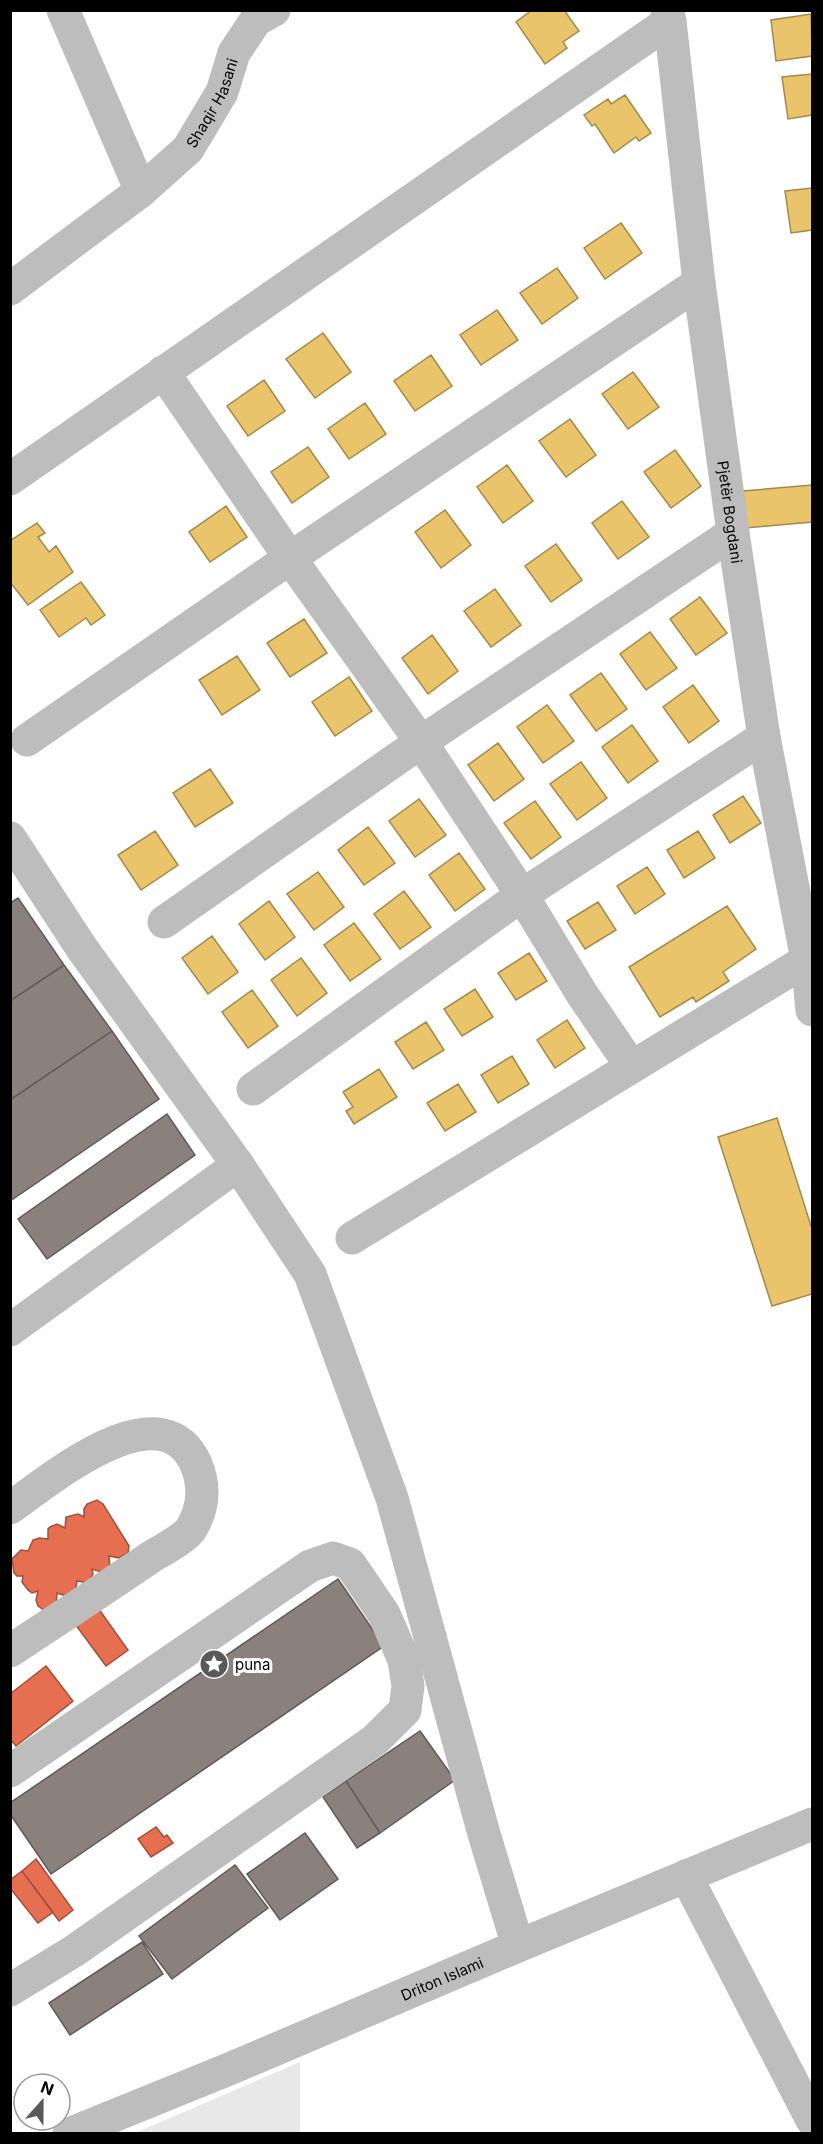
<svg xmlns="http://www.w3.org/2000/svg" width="823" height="2144" viewBox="0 0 823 2144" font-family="Inter,sans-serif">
<rect width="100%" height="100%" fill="#fff"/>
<path fill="#e8e8e8" d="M300,2062V2133H135Z"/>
<path fill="#e9c46a" stroke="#a3894a" stroke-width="1.5" d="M532,10H564L579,31L563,42L567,48L545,64L516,22Z
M811,14L812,56L776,61L771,20Z
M812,74V115L788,119L782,77Z
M625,95L651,133L639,141L636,137L614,153L595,124L592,126L584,115L608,99L611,104Z
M812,188V230L791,233L785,191Z
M621,223L642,253L605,279L584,248Z
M557,268L578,298L542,324L520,293Z
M497,310L518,340L481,365L460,335Z
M323,333L351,372L315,398L286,359Z
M431,355L452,386L415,411L394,381Z
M633,372L659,407L628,429L602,394Z
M264,380L285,411L248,436L227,406Z
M365,403L386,434L349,459L328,429Z
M570,419L596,455L566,477L539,441Z
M308,447L329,477L292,503L271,472Z
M675,450L701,486L671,508L644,472Z
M507,465L533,501L503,523L477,487Z
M812,485V522L746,528L743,491Z
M622,501L649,537L618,559L592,523Z
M226,506L247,537L210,562L189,532Z
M445,510L471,545L441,568L415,532Z
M37,523L45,533L38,537L49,552L56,546L73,572L28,605L10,582V541Z
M556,544L582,580L551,602L525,566Z
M81,582L105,615L91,625L86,618L59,637L40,610Z
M495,589L521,625L491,647L464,611Z
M700,597L727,633L696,655L670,619Z
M304,619L327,653L290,677L267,643Z
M650,632L677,668L646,690L620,654Z
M432,635L458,671L428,694L402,658Z
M237,656L260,690L222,715L199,680Z
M601,673L627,709L596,731L570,695Z
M349,677L372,711L335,736L312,702Z
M693,685L719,721L689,743L663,707Z
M547,705L574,741L543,763L517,727Z
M632,725L658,761L628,783L602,747Z
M498,743L524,779L494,801L468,765Z
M581,762L607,798L577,820L550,784Z
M210,769L233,803L195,827L173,793Z
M743,796L761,823L730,843L713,815Z
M419,799L446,835L415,857L389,821Z
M535,801L561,837L531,859L504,823Z
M368,827L395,863L364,885L338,850Z
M155,831L178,865L141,890L118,855Z
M698,831L715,858L684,878L667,850Z
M459,853L485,889L455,911L429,875Z
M647,867L665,894L635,914L617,886Z
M318,872L344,907L314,930L287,894Z
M404,891L431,927L400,949L374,914Z
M269,901L295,937L265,960L239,924Z
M598,902L616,930L585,949L567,921Z
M727,906L756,949L723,972L729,981L696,1002L693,997L660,1017L629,967Z
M354,923L381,959L350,981L324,945Z
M212,936L238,972L208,994L182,958Z
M529,953L547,981L516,1000L498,973Z
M301,958L327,993L297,1016L271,980Z
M475,989L493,1017L462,1036L444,1009Z
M252,990L278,1026L248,1048L222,1012Z
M567,1020L585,1048L555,1068L537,1040Z
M426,1022L444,1050L413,1069L395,1042Z
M512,1056L529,1084L498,1103L481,1075Z
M379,1069L397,1097L354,1124L346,1111L353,1107L343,1092Z
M458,1084L476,1112L445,1131L427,1103Z
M777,1118L812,1229V1294L772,1306L718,1137Z"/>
<path fill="#e76f51" stroke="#a24e39" stroke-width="1.5" d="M97,1500L103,1504L129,1546L128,1553L119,1558L109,1556L110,1567L101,1572L92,1569L93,1574L88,1583L77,1581L75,1594L69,1597L57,1593L56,1607L44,1610L38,1606L36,1600L38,1591L32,1593L28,1590L22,1582L23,1576H17L14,1573L12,1559L21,1550L28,1551L33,1540L39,1538L48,1539V1529L50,1527L57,1524L65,1528L66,1517L78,1514L84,1517V1509L87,1504Z
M98,1608L128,1650L106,1666L75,1624Z
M46,1666L73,1701L16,1746L10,1739V1694Z
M156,1827L164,1837L167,1835L173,1843L151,1857L138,1839Z
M36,1859L73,1910L59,1921L22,1871Z
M22,1871L53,1912L38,1923L10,1888V1880Z"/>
<path fill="#8a817c" stroke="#615a57" stroke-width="1.5" d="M18,898L64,965L10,1001V903Z
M64,965L112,1031L10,1100V1001Z
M112,1031L159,1099L10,1201V1100Z
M167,1114L195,1155L47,1259L18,1219Z
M338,1579L384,1646L51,1874L10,1814V1803Z
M420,1731L455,1780L380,1833L346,1781Z
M346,1781L380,1833L357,1848L323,1797Z
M305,1833L338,1879L280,1920L247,1874Z
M235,1865L268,1908L172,1979L139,1936Z
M142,1942L163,1974L70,2035L49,2003Z"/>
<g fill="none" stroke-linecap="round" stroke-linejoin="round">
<g stroke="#bdbdbd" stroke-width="33">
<path d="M63,10L141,191"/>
<path id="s1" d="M667,10L670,21L699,283L733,533L764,737L807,960L812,1010"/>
<path id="s2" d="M10,289L141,191L188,149L222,92L234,53L256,20L274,10"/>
<path d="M163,372L290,558L421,742L522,895L582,994L631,1066"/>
<path d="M10,479L670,21"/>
<path d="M27,740L290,558L699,283"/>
<path d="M10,838L81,947L238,1165L310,1274L392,1498L484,1834L518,1946"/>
<path d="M164,922L421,742L733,533"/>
<path d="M253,1089L522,895L764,737"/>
<path d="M352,1238L807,960"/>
<path d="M10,1330L238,1165"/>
<path d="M10,1508C50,1480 161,1386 196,1464C205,1486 204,1508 191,1529C185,1538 161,1551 151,1557C104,1589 57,1620 10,1651"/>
<path d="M10,1771L310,1566L333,1558L350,1564L384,1614L404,1660L408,1686L405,1710L375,1740L74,1951L10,1990"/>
<path d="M686,1876L812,2120"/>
<path id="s3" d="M69,2134L234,2067L518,1946L812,1824"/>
</g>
</g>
<defs>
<g id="sight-disc" transform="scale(1.5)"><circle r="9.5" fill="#595959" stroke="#fff"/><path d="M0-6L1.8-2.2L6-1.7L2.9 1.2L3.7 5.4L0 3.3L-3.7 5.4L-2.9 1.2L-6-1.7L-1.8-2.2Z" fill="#fff"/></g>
</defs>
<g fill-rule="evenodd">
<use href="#sight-disc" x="214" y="1664"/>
</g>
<g text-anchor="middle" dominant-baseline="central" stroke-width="6" stroke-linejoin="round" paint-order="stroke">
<g font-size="15" fill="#000" stroke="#fff">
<text stroke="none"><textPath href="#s2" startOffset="279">Shaqir Hasani</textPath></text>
<text stroke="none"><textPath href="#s1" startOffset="506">Pjetër Bogdani</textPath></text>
<text stroke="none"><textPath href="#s3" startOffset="404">Driton Islami</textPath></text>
</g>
<g font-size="15" fill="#000" stroke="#fff" text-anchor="start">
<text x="235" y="1664">puna</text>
</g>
</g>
<rect width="823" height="2144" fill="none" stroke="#000000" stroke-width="24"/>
<g transform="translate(42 2102) rotate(21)"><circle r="28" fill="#ffffff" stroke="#999999" stroke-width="1.5"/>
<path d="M0-4.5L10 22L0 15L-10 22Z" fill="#595959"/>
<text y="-9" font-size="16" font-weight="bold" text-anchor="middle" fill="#000000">N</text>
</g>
</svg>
